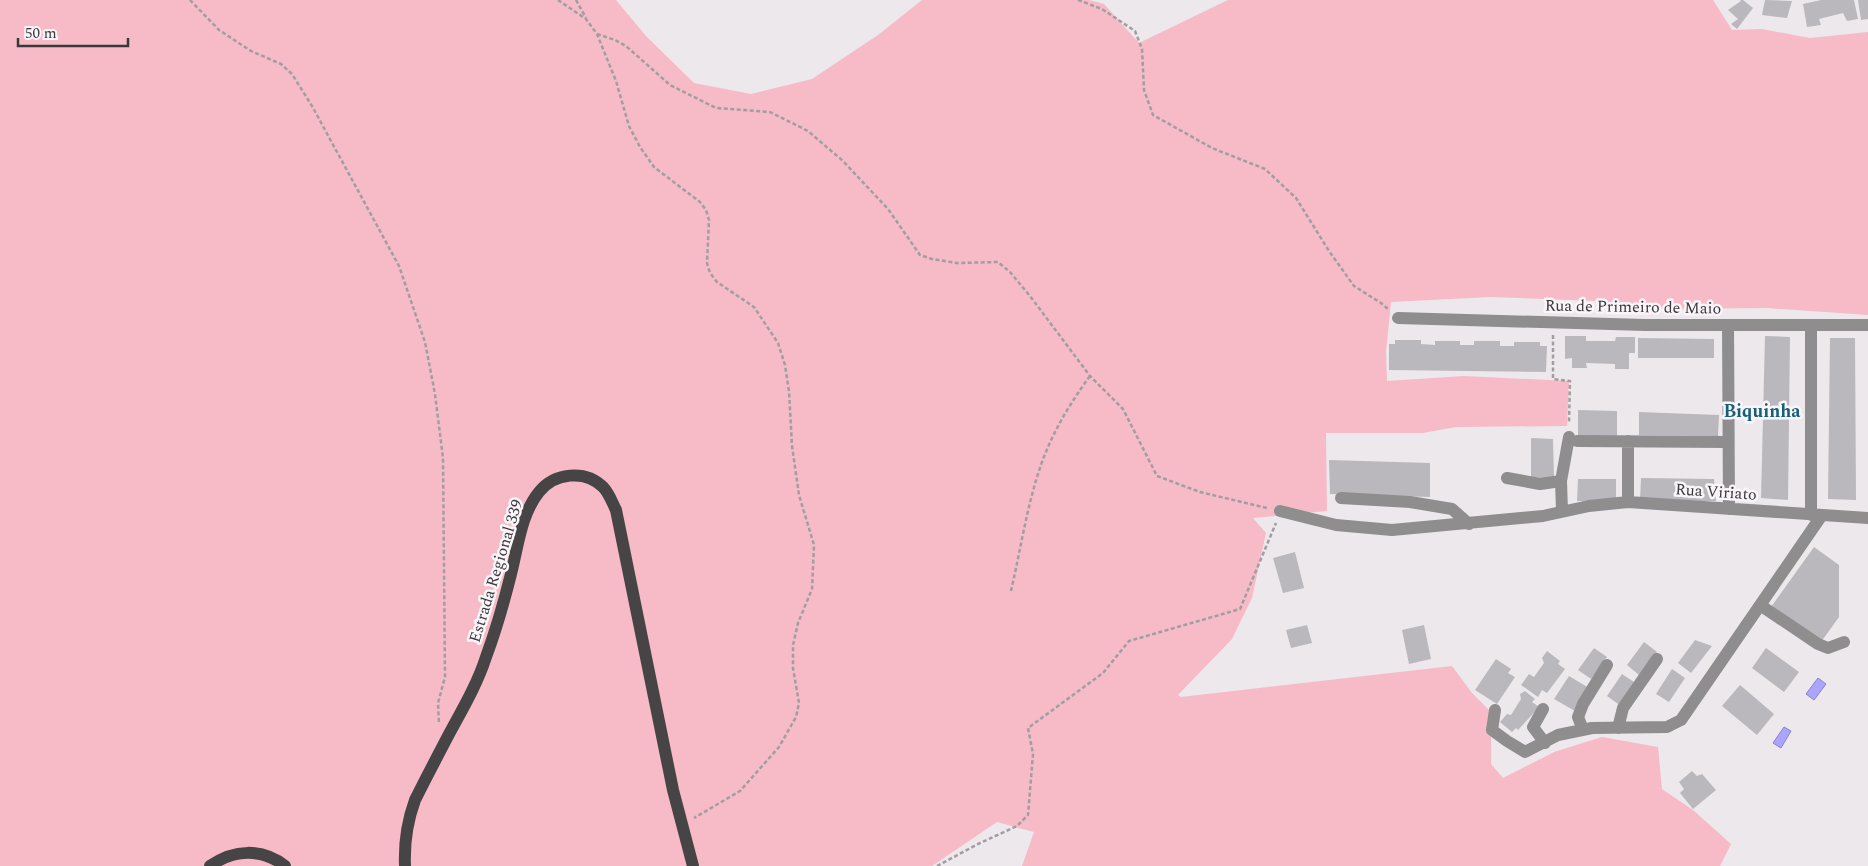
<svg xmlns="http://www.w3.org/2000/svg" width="1868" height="866" viewBox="0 0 1868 866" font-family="Spectral,serif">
<rect width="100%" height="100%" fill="#ece8ec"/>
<path fill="#f6bbc7" d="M0,0H616L646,36L694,83L751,94L812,79L878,35L922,0H1089L1104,4L1139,43L1228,0H1713L1732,30L1762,29L1810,38L1868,32V315L1767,308L1641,309L1599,301L1491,297L1391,302L1386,352L1387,381L1464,376L1569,381L1567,426L1456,427L1423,433H1326L1327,511L1253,518L1266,533L1252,598L1232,639L1178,695L1181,697L1452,666L1472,693L1491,712V764L1503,778L1554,752L1602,737L1658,747L1662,789L1693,810L1731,844L1720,866H1022L1034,832L997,822L932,866H0Z"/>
<path fill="#aba5ff" stroke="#8984c4" d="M1818,678L1826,684L1814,700L1806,694Z
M1784,727L1791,731L1781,748L1773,743Z"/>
<path fill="#bbb8bd" d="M1740,0H1743L1753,8L1737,29L1731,24L1738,19L1728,10L1741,1Z
M1765,0L1792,1L1787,18L1762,15Z
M1821,0H1854L1858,19L1847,21L1843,13L1819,19L1821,25L1807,27L1803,4Z
M1858,0H1868V19L1861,20Z
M1565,336H1586V341H1615L1616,337H1635V353H1629V369H1615V364L1586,363L1587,368H1572V358L1565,359Z
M1765,336L1790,337L1788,500L1761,498Z
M1638,338L1714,339V358H1638Z
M1830,338H1855L1856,500L1828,499Z
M1395,340H1421V344L1435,345V341H1460V345H1474V341H1500V346H1514V342H1540V346H1547L1546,372L1389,370V344H1395Z
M1578,410L1617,411V437L1578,436Z
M1639,412L1719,415L1718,436L1639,435Z
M1531,438L1553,439L1554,479L1531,477Z
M1329,460L1430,463V497L1330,494Z
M1641,478L1714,479L1716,501H1640Z
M1578,479H1616V502L1577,501Z
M1814,547L1839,565V617L1821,642L1771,607Z
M1295,552L1304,588L1283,593L1273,558Z
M1307,625L1312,643L1291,648L1286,630Z
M1424,625L1431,659L1409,664L1402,630Z
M1695,640L1712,646L1691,673L1678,663Z
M1644,642L1657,652L1639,675L1627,665Z
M1594,648L1607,657L1591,679L1578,670Z
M1766,648L1799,672L1784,692L1752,668Z
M1547,651L1560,661L1558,664L1565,669L1547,693L1542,690L1538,697L1521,685L1529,674L1534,677L1544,663L1542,658Z
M1496,659L1511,669L1508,673L1515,677L1497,704L1475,690Z
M1672,669L1685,678L1669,702L1656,694Z
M1622,674L1637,684L1621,706L1607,696Z
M1569,676L1589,688L1575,711L1554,699Z
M1740,685L1774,714L1757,735L1722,706Z
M1525,691L1535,699L1532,702L1539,707L1518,730L1516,728L1512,732L1500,722L1507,714L1511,715L1521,699L1520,694Z
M1692,771L1697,776L1702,774L1716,790L1693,809L1680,793L1684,789L1679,782Z"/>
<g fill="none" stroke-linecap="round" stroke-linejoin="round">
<path stroke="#a19ea1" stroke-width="2.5" stroke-dasharray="4 2.5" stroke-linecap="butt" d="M190,0L219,30L251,51L281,64L292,74L312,106L399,266L425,342L435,394L443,458L445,677L438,703L439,723
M558,0L586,19L597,34L616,81L629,126L640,147L654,167L700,202L706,210L709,220L707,263L710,273L717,282L754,307L778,343L785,365L789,391L792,446L799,495L814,545L812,589L798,623L793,645V668L799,703L796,717L779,747L740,791L694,818
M576,0L586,18
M1078,0L1102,9L1135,31L1142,49L1144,90L1153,115L1212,148L1265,169L1296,198L1329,251L1354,286L1381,303L1388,309
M597,34L615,40L626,46L670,85L716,108L770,112L808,131L843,161L888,209L920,255L932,259L957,263L998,262L1010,272L1030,296L1090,376L1123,409L1157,476L1200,492L1267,508
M1553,335V379L1570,381L1569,423
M1011,591C1020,552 1026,512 1038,474C1049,438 1068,406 1090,376
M937,866L978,844L1017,826L1028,815L1033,754L1028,728L1103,673L1129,641L1240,609L1276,523"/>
<path stroke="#8f8d8e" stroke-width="12" d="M1398,318L1645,325H1868
M1728,325L1729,509
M1811,325V515
M1577,441L1728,442
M1507,478L1540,484L1561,481
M1341,498L1410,502L1452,509L1469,524
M1628,502V441
M1280,511L1336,525L1392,530L1543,516L1589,506L1628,502L1868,518
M1562,511L1561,481L1569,437
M1760,605L1818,644L1828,648L1844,642
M1543,709L1533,727L1545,743
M1495,710L1492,730L1507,741L1525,752L1558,735L1592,728L1667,727L1681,720L1822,515
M1618,728L1623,708L1657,659
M1583,730L1578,717L1583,704L1607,665"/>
<path stroke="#474446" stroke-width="12" d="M210,866C234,849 262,848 285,866
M405,866C404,842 407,822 415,800C426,778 437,757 448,736C462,710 477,685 486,657C496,630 504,602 511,574C518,547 521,514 539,492C554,473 585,469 603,487C609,493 612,502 616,510L673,790L693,866"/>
</g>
<g text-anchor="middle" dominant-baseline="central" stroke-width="5" stroke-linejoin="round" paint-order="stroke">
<g font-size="16" fill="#3a383a" stroke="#f9f5f9">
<text transform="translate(1633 307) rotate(1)">Rua de Primeiro de Maio</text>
<text transform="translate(1716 492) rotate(4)">Rua Viriato</text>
<text transform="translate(496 571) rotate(-73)">Estrada Regional 339</text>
</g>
<g font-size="18" font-weight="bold" fill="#155f79" stroke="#f9f5f9">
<text x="1762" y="411">Biquinha</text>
</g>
</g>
<path d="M18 38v8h110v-8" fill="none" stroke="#3a383a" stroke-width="2.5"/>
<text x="25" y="38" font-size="15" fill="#3a383a" stroke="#f9f5f9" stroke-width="4" paint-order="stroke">50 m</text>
</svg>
